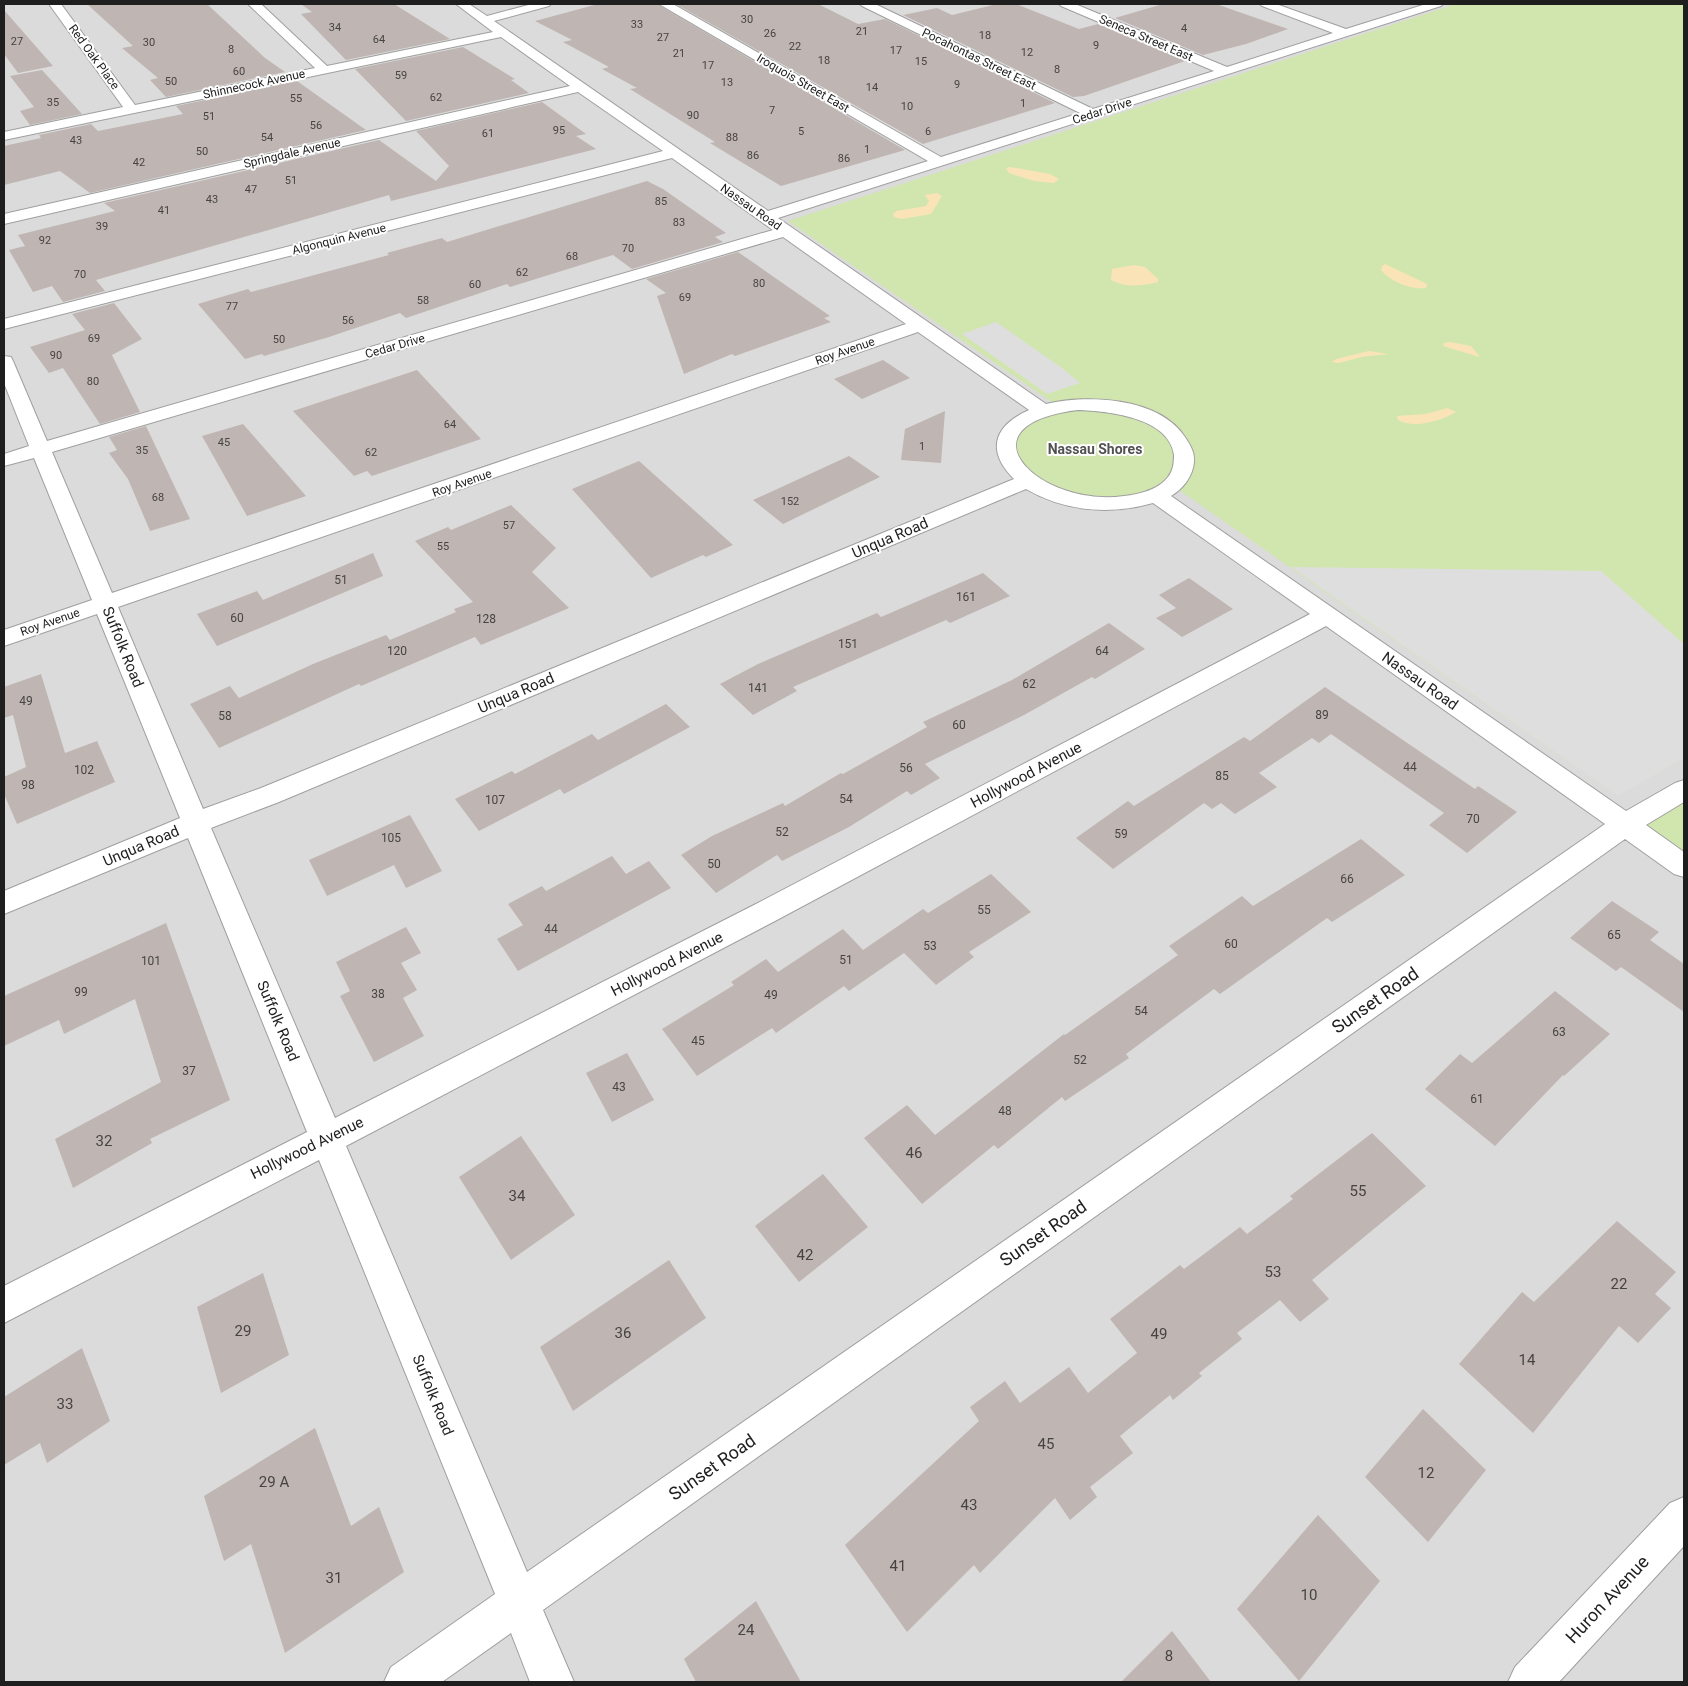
<svg xmlns="http://www.w3.org/2000/svg" width="1688" height="1686" viewBox="0 0 1688 1686" font-family="Roboto,sans-serif">
<rect width="100%" height="100%" fill="#efeae5"/>
<path fill="#dcdbdb" d="M4,4H1684V1682H4Z"/>
<path fill="#d1e6ae" d="M1456,4H1684V758L1618,796L1169,483L1126,500L1058,493L1015,462L1014,434L1059,407L788,221Z
M1684,794V863L1630,825Z"/>
<path fill="#fae4b7" d="M1010,167L1050,174L1059,179L1054,183L1034,181L1009,173L1006,168Z
M937,193L942,196L931,214L902,219L894,217L893,214L897,211L926,206L929,201L925,195Z
M1385,264L1427,284L1426,288C1411,290 1391,282 1381,270L1382,266Z
M1134,265L1145,267L1158,279V282C1142,286 1126,288 1111,280L1112,269Z
M1450,342L1471,346L1480,357L1443,346L1444,343Z
M1369,351L1388,354L1361,357L1339,363L1332,362L1336,359Z
M1447,408L1456,412C1441,421 1414,429 1398,420L1397,416L1426,414Z"/>
<path fill="#dedede" d="M996,322L1062,368L1080,383L1047,394L962,334Z
M1291,567L1601,571L1684,644V758L1618,796Z"/>
<path fill="#bfb5b2" d="M87,4H207L265,58L285,72L166,97L150,80L158,78L122,48L133,46Z
M301,4H394L450,39L346,60L301,14L312,12Z
M598,4H657L905,150L781,186L710,143L715,142L630,89L637,88L602,69L609,67L563,42L572,40L535,21Z
M676,4H818L858,24L885,19L1055,103L923,144Z
M997,4H1016L1079,29L1098,24L1185,61L1084,96L1073,97L903,15L937,8L952,15Z
M1163,4H1216L1288,29L1246,44L1203,55L1115,18Z
M4,10L53,66L18,73L4,54Z
M463,47L515,79L511,80L529,93L406,121L355,69Z
M42,70L82,114L30,125L20,111L34,107L10,76Z
M297,81L366,130L90,193L60,171L4,185V146L41,138L39,135L91,124L98,131L183,114L176,106Z
M542,102L586,134L576,136L596,149L391,201L389,195L96,280L105,291L63,302L52,286L33,292L9,250L25,246L18,235L115,211L104,203L379,140L436,181L449,166L416,131Z
M647,181L663,189L726,233L715,237L723,242L632,269L613,255L510,287L507,284L406,318L400,313L329,337L264,356L262,354L245,359L198,304L248,289L251,292L389,255L387,253L442,238L447,242Z
M738,252L830,316L824,318L831,322L735,356L732,354L684,374L657,296L666,293L646,279Z
M114,303L142,339L112,355L140,412L100,424L63,368L49,373L30,347L85,330L72,314Z
M883,360L910,378L862,399L834,379Z
M417,370L481,439L372,476L367,471L354,476L293,411Z
M945,411L941,463L901,460L905,429Z
M243,424L306,496L247,516L202,436Z
M146,426L190,519L150,531L128,479L109,453L117,450L109,437Z
M849,456L880,477L783,524L753,500Z
M639,461L733,545L706,557L703,555L651,578L572,489Z
M511,505L556,548L532,572L569,608L481,645L475,637L361,686L359,684L219,748L190,704L230,686L239,698L313,664L386,635L390,640L456,612L454,609L473,602L415,541L448,527L451,530Z
M373,553L383,576L217,646L197,614L257,591L263,600Z
M983,573L1010,596L950,623L946,620L793,687L797,691L753,715L720,684L758,664L877,613L881,617Z
M1189,578L1233,609L1182,637L1156,618L1176,608L1159,595Z
M1109,623L1145,649L1095,679L1092,677L1024,715L925,764L940,778L911,795L907,791L849,827L782,861L777,855L716,893L681,855L712,836L783,803L785,806L841,773L843,774L927,727L923,722L1012,680Z
M41,674L65,753L97,741L115,782L17,824L4,794V777L26,767L13,715L4,718V687Z
M1325,687L1475,789L1478,786L1517,812L1467,853L1429,825L1444,813L1331,734L1319,743L1312,738L1259,773L1277,787L1235,814L1221,803L1212,809L1204,803L1113,869L1076,838L1128,801L1134,806L1244,737L1250,741Z
M666,704L690,727L564,794L560,789L479,831L455,799L512,771L515,774L592,734L598,740Z
M410,815L442,871L406,888L394,865L327,896L309,860Z
M1361,839L1405,875L1332,922L1327,918L1220,994L1214,989L1126,1054L1129,1058L1065,1101L1062,1097L998,1149L994,1145L922,1204L864,1138L907,1105L935,1135L1064,1034L1065,1035L1178,955L1169,946L1242,896L1253,906Z
M612,856L626,874L649,861L671,888L518,971L497,939L523,925L508,904L542,886L546,891Z
M991,874L1031,912L969,952L974,957L936,985L904,953L849,991L844,986L776,1033L772,1028L697,1076L662,1029L734,985L731,982L766,959L778,972L843,929L863,950L923,909L928,913Z
M1612,901L1659,932L1650,940L1684,964V1012L1621,967L1616,971L1570,938Z
M166,923L230,1100L150,1139L152,1143L73,1188L55,1139L161,1082L135,999L64,1034L59,1020L4,1046V996Z
M406,927L421,953L401,963L417,990L403,998L424,1036L374,1062L340,996L350,991L336,962Z
M1555,991L1610,1034L1564,1076L1563,1075L1495,1146L1425,1089L1460,1054L1472,1063Z
M627,1053L654,1100L612,1122L586,1073Z
M1372,1133L1426,1186L1312,1280L1329,1299L1300,1322L1280,1300L1237,1333L1242,1339L1199,1373L1202,1376L1173,1400L1170,1395L1120,1436L1133,1453L1090,1487L1097,1497L1070,1520L1055,1498L980,1573L974,1565L907,1632L845,1545L979,1421L970,1407L1005,1381L1020,1403L1069,1367L1088,1393L1137,1353L1110,1319L1180,1265L1184,1269L1240,1227L1247,1234L1293,1199L1290,1196Z
M521,1136L575,1215L511,1260L459,1177Z
M823,1174L868,1227L799,1282L755,1226Z
M1617,1221L1676,1272L1655,1294L1671,1308L1638,1343L1619,1326L1533,1433L1459,1364L1522,1292L1534,1302Z
M669,1260L706,1318L573,1411L540,1347Z
M263,1273L289,1355L221,1393L197,1307Z
M82,1348L110,1421L47,1463L40,1443L4,1465V1397Z
M1423,1409L1486,1470L1428,1542L1365,1477Z
M315,1428L351,1526L379,1507L404,1572L285,1653L251,1544L224,1561L204,1496Z
M1318,1515L1380,1581L1299,1681L1237,1609Z
M756,1601L801,1682H696L684,1659Z
M1172,1631L1211,1682H1121Z"/>
<g fill="none" stroke-linecap="round" stroke-linejoin="round">
<g stroke="#9f9f9f" stroke-width="2">
<path id="minor" d="M49,4H61L135,105L315,68L248,4H261L327,66L493,32L456,4H469L487,16L532,4H551L549,6L494,21L768,211L928,161L659,4H673L941,157L1080,113L862,6L860,4H875L1093,109L1214,71L1061,6L1059,4H1075L1227,67L1333,33L1262,6L1260,4H1276L1346,29L1426,4H1443L1441,6L778,218L1046,404C1087,394 1159,397 1185,437C1190,445 1195,452 1194,462C1193,476 1183,489 1171,496L1626,811L1675,783L1684,780V802L1646,825L1684,852V877L1674,874L1625,839L543,1610L574,1682H530L511,1633L442,1682H384L391,1667L495,1594L319,1160L4,1323V1286L307,1132L188,838L4,914V891L180,818L97,614L4,646V630L92,600L34,458L4,466V454L29,446L4,383V356L11,357L13,361L47,441L773,230L672,158L4,329V319L663,151L578,92L4,224V214L570,86L501,37L4,140V132L123,107ZM783,237L906,324L112,593L52,452ZM918,332L1029,410C993,426 986,451 1014,479L261,788L203,809L118,607ZM1078,410C1107,411 1169,417 1174,455C1174,463 1173,471 1168,477C1158,490 1140,494 1124,496C1039,508 955,425 1078,410ZM1026,489C1065,512 1111,515 1153,503L1310,614L754,905L335,1118L211,828L279,802ZM1326,626L1605,824L527,1572L346,1146L775,921Z
M1684,1497V1546L1559,1682H1508L1515,1667L1670,1503Z"/>
</g>
<use href="#minor" fill="#fff" fill-rule="evenodd"/>
</g>
<g text-anchor="middle" dominant-baseline="central" stroke-width="4" stroke-linejoin="round" paint-order="stroke">
<g font-size="11" fill="#464443">
<text x="747" y="19">30</text>
<text x="637" y="24">33</text>
<text x="335" y="27">34</text>
<text x="1184" y="28">4</text>
<text x="862" y="31">21</text>
<text x="770" y="33">26</text>
<text x="985" y="35">18</text>
<text x="663" y="37">27</text>
<text x="379" y="39">64</text>
<text x="17" y="41">27</text>
<text x="149" y="42">30</text>
<text x="1096" y="45">9</text>
<text x="795" y="46">22</text>
<text x="231" y="49">8</text>
<text x="896" y="50">17</text>
<text x="1027" y="52">12</text>
<text x="679" y="53">21</text>
<text x="824" y="60">18</text>
<text x="921" y="61">15</text>
<text x="708" y="65">17</text>
<text x="1057" y="69">8</text>
<text x="239" y="71">60</text>
<text x="401" y="75">59</text>
<text x="171" y="81">50</text>
<text x="727" y="82">13</text>
<text x="957" y="84">9</text>
<text x="872" y="87">14</text>
<text x="436" y="97">62</text>
<text x="296" y="98">55</text>
<text x="53" y="102">35</text>
<text x="1023" y="103">1</text>
<text x="907" y="106">10</text>
<text x="772" y="110">7</text>
<text x="693" y="115">90</text>
<text x="209" y="116">51</text>
<text x="316" y="125">56</text>
<text x="559" y="130">95</text>
<text x="801" y="131">5</text>
<text x="928" y="131">6</text>
<text x="488" y="133">61</text>
<text x="267" y="137">54</text>
<text x="732" y="137">88</text>
<text x="76" y="140">43</text>
<text x="867" y="149">1</text>
<text x="202" y="151">50</text>
<text x="753" y="155">86</text>
<text x="844" y="158">86</text>
<text x="139" y="162">42</text>
<text x="291" y="180">51</text>
<text x="251" y="189">47</text>
<text x="212" y="199">43</text>
<text x="661" y="201">85</text>
<text x="164" y="210">41</text>
<text x="679" y="222">83</text>
<text x="102" y="226">39</text>
<text x="45" y="240">92</text>
<text x="628" y="248">70</text>
<text x="572" y="256">68</text>
<text x="522" y="272">62</text>
<text x="80" y="274">70</text>
<text x="759" y="283">80</text>
<text x="475" y="284">60</text>
<text x="685" y="297">69</text>
<text x="423" y="300">58</text>
<text x="232" y="306">77</text>
<text x="348" y="320">56</text>
<text x="94" y="338">69</text>
<text x="279" y="339">50</text>
<text x="56" y="355">90</text>
<text x="93" y="381">80</text>
<text x="450" y="424">64</text>
<text x="224" y="442">45</text>
<text x="922" y="446">1</text>
<text x="142" y="450">35</text>
<text x="371" y="452">62</text>
<text x="158" y="497">68</text>
<text x="790" y="501">152</text>
<text x="509" y="525">57</text>
<text x="443" y="546">55</text>
</g>
<g font-size="12" fill="#1e1e1e" stroke="#fff">
<text transform="translate(1146 38) rotate(23)">Seneca Street East</text>
<text transform="translate(94 57) rotate(54)">Red Oak Place</text>
<text transform="translate(979 59) rotate(26)">Pocahontas Street East</text>
<text transform="translate(803 83) rotate(30)">Iroquois Street East</text>
<text transform="translate(254 84) rotate(-12)">Shinnecock Avenue</text>
<text transform="translate(1102 111) rotate(-18)">Cedar Drive</text>
<text transform="translate(292 153) rotate(-13)">Springdale Avenue</text>
<text transform="translate(751 207) rotate(35)">Nassau Road</text>
<text transform="translate(339 239) rotate(-14)">Algonquin Avenue</text>
<text transform="translate(395 346) rotate(-16)">Cedar Drive</text>
<text transform="translate(845 351) rotate(-19)">Roy Avenue</text>
<text transform="translate(462 483) rotate(-19)">Roy Avenue</text>
<text transform="translate(50 622) rotate(-19)">Roy Avenue</text>
</g>
<g font-size="12" fill="#464443">
<text x="341" y="580">51</text>
<text x="966" y="597">161</text>
<text x="237" y="618">60</text>
<text x="486" y="619">128</text>
<text x="848" y="644">151</text>
<text x="397" y="651">120</text>
<text x="1102" y="651">64</text>
<text x="1029" y="684">62</text>
<text x="758" y="688">141</text>
<text x="26" y="701">49</text>
<text x="1322" y="715">89</text>
<text x="225" y="716">58</text>
<text x="959" y="725">60</text>
<text x="1410" y="767">44</text>
<text x="906" y="768">56</text>
<text x="84" y="770">102</text>
<text x="1222" y="776">85</text>
<text x="28" y="785">98</text>
<text x="846" y="799">54</text>
<text x="495" y="800">107</text>
<text x="1473" y="819">70</text>
<text x="782" y="832">52</text>
<text x="1121" y="834">59</text>
<text x="391" y="838">105</text>
<text x="714" y="864">50</text>
<text x="1347" y="879">66</text>
<text x="984" y="910">55</text>
<text x="551" y="929">44</text>
<text x="1614" y="935">65</text>
<text x="1231" y="944">60</text>
<text x="930" y="946">53</text>
<text x="846" y="960">51</text>
<text x="151" y="961">101</text>
<text x="81" y="992">99</text>
<text x="378" y="994">38</text>
<text x="771" y="995">49</text>
<text x="1141" y="1011">54</text>
<text x="1559" y="1032">63</text>
<text x="698" y="1041">45</text>
<text x="1080" y="1060">52</text>
<text x="189" y="1071">37</text>
<text x="619" y="1087">43</text>
<text x="1477" y="1099">61</text>
<text x="1005" y="1111">48</text>
</g>
<g font-size="14" font-weight="bold" fill="#515151" stroke="#fff">
<text x="1095" y="449">Nassau Shores</text>
</g>
<g font-size="15" fill="#1e1e1e" stroke="#fff">
<text transform="translate(890 538) rotate(-23)">Unqua Road</text>
<text transform="translate(123 647) rotate(68)">Suffolk Road</text>
<text transform="translate(1420 681) rotate(35)">Nassau Road</text>
<text transform="translate(516 693) rotate(-23)">Unqua Road</text>
<text transform="translate(1026 775) rotate(-28)">Hollywood Avenue</text>
<text transform="translate(141 846) rotate(-23)">Unqua Road</text>
<text transform="translate(667 964) rotate(-27)">Hollywood Avenue</text>
<text transform="translate(278 1021) rotate(67)">Suffolk Road</text>
<text transform="translate(307 1148) rotate(-26)">Hollywood Avenue</text>
<text transform="translate(433 1395) rotate(68)">Suffolk Road</text>
</g>
<g font-size="15" fill="#464443">
<text x="104" y="1141">32</text>
<text x="914" y="1153">46</text>
<text x="1358" y="1191">55</text>
<text x="517" y="1196">34</text>
<text x="805" y="1255">42</text>
<text x="1273" y="1272">53</text>
<text x="1619" y="1284">22</text>
<text x="243" y="1331">29</text>
<text x="623" y="1333">36</text>
<text x="1159" y="1334">49</text>
<text x="1527" y="1360">14</text>
<text x="65" y="1404">33</text>
<text x="1046" y="1444">45</text>
<text x="1426" y="1473">12</text>
<text x="274" y="1482">29 A</text>
<text x="969" y="1505">43</text>
<text x="898" y="1566">41</text>
<text x="334" y="1578">31</text>
<text x="1309" y="1595">10</text>
<text x="746" y="1630">24</text>
<text x="1169" y="1656">8</text>
</g>
<g font-size="18" fill="#1e1e1e" stroke="#fff">
<text transform="translate(1375 1000) rotate(-35)">Sunset Road</text>
<text transform="translate(1043 1233) rotate(-35)">Sunset Road</text>
<text transform="translate(712 1467) rotate(-35)">Sunset Road</text>
<text transform="translate(1607 1599) rotate(-47)">Huron Avenue</text>
</g>
</g>
<rect width="1688" height="1686" fill="none" stroke="#1e1e1e" stroke-width="10"/>
</svg>
